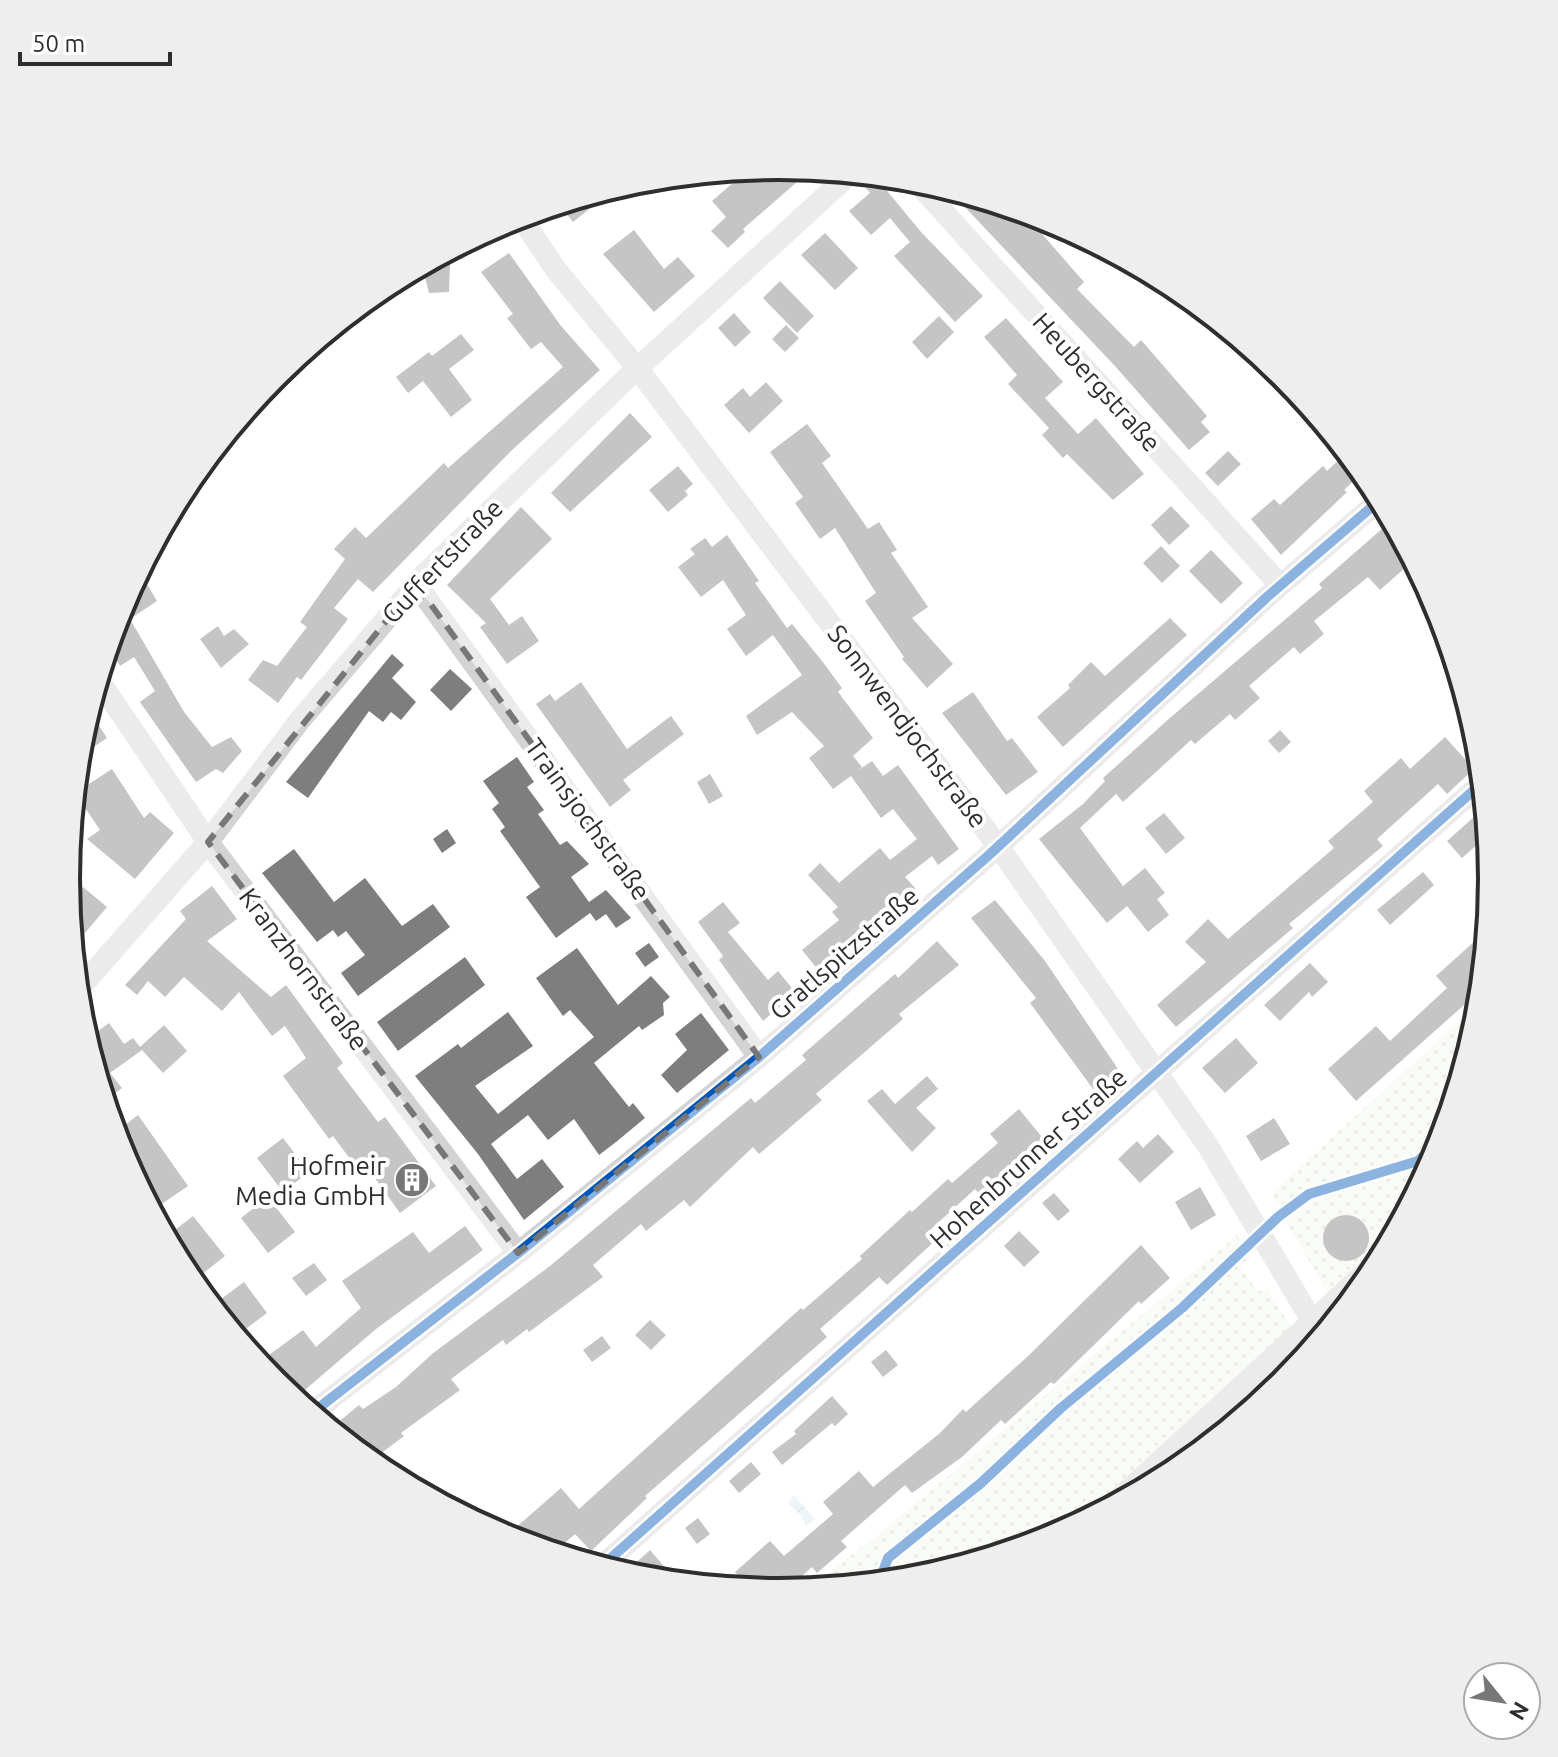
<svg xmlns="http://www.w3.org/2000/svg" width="1558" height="1757" viewBox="0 0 1558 1757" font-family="Ubuntu,sans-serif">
<defs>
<pattern id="park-dots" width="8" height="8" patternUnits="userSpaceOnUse" patternTransform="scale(2)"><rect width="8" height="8" fill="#f1f5ec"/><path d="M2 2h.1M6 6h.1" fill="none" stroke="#cfd2cb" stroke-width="1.8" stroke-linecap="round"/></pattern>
<pattern id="water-waves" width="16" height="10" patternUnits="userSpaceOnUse" patternTransform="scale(2)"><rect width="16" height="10" fill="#d8e9f2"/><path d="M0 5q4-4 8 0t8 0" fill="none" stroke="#bac8d0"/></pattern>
</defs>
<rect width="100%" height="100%" fill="#fff"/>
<path fill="url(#park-dots)" d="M1480,1002L1438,1152L1387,1246L1331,1299L1271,1194Z
M1238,1235L1251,1257L1240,1266L1258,1292L1267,1288L1294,1332L1111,1493L1051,1537L918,1578L806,1589L868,1543Z"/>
<path fill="url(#water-waves)" d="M794,1495L815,1519L806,1526L800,1514L788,1504Z"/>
<path fill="#7e7e7e" d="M785,166L798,181L743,229L745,232L728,248L711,231L726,217L712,201L749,169Z
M874,175L921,232L983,296L955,322L894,256L910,242L890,218L871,235L849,211L870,193L863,184Z
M618,186L573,222L559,204L575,199Z
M947,188L1022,211L1084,282L1077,289L1134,347L1141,340L1207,416L1201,422L1210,432L1189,450L1114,365Z
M634,230L664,269L678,257L695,276L654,312L603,254Z
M825,233L858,268L835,290L801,255Z
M445,252L446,264H450L449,292L429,293L422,265Z
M509,253L561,326L600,370L511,451L373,592L358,579L334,608L348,619L301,680L297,677L278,703L248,680L263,660L277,666L307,627L300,622L345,559L334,549L355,527L366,538L444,463L448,468L563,367L541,342L531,349L507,318L513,314L481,272Z
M780,281L814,316L797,333L763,298Z
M734,313L751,332L735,347L718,328Z
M939,316L954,332L927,359L912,342Z
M1006,318L1063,382L1045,398L1078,434L1096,418L1144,474L1113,500L1067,454L1063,458L1042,435L1049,428L1008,384L1017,375L984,337Z
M786,325L799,338L785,352L772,339Z
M461,334L474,350L449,369L472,400L451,417L423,381L408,393L396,377L429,352L432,356Z
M766,382L783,401L749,433L724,405L743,388L750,397Z
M630,413L652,437L570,512L551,493Z
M807,424L831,456L822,463L868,529L879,522L897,550L891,553L928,607L912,618L953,664L927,688L902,659L904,657L865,601L876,593L835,528L820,539L795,503L803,497L770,452Z
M1228,451L1241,464L1218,486L1205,473Z
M1347,452L1363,472L1344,490L1347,492L1281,555L1251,519L1274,499L1280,505L1323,466L1327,471Z
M678,466L693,484L685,491L688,495L668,512L649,490Z
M1171,506L1190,526L1169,545L1151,525Z
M521,507L552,539L490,599L509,625L522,616L539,641L507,664L480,627L486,623L447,585Z
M1392,520L1414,560L1380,590L1368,577L1314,621L1324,634L1300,654L1294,647L1249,686L1260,698L1235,720L1230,714L1195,744L1191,740L1123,802L1116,794L1080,828L1123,886L1145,868L1165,893L1157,899L1169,915L1148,932L1127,906L1107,923L1039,839L1083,804L1105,781L1103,778L1171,717L1322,588L1319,584Z
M727,535L759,581L755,583L787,628L792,624L822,661L842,688L838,692L873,738L853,756L862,767L857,771L872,761L883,776L898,765L959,849L938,865L932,856L905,877L916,889L819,971L802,950L839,920L832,912L838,907L808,875L820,863L839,883L880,848L890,860L917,839L893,809L881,818L851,776L833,789L809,758L824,746L792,712L757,735L746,716L802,675L773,635L746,656L727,629L746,615L723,580L701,597L678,567L695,554L690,549L705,538L712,547Z
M1161,546L1180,566L1162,583L1143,563Z
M1211,550L1243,583L1221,604L1189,571Z
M147,584L157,601L130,619L184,712L212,747L231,737L242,751L223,773L216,769L196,782L140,702L155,691L134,657L120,666L108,647L123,600Z
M1170,618L1187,635L1063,747L1037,717L1070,688L1068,685L1091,662L1105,676Z
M218,626L224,636L234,629L249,644L221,668L200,639Z
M392,654L404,665L392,678L416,702L401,720L391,712L383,722L369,711L308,798L286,782Z
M450,669L472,689L451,711L430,690Z
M581,682L627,749L671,716L684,734L623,780L631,790L610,807L536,704L550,694L555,701Z
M973,692L1007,741L1012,738L1038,772L1006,795L942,713Z
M89,710L107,738L89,750L80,737Z
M1280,730L1291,742L1279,753L1268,741Z
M1445,737L1474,769L1447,794L1438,784L1377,839L1383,846L1289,924L1293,928L1176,1027L1157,1005L1206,962L1185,942L1208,919L1228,939L1334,848L1328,841L1373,802L1364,791L1401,758L1410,769Z
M517,757L534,782L527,787L544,810L538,814L560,845L567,841L589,864L571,877L589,902L606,890L631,918L616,928L606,914L596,921L590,913L556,938L526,897L540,887L500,831L505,827L492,809L499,803L483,781Z
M112,769L144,818L150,812L174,833L135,879L87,839L100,830L75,793Z
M710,774L723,796L709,804L697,782Z
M1485,807L1488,835L1462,858L1447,841Z
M1164,813L1185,838L1166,854L1145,828Z
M447,829L456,843L442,853L433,839Z
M294,849L334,902L365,878L402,926L433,904L450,927L358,996L341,973L365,955L346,931L338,937L333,930L317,942L262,873Z
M1423,872L1434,885L1390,925L1377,910Z
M212,886L237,919L207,941L271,997L286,985L343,1063L337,1068L378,1122L385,1117L436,1186L400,1213L369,1170L362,1175L333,1136L329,1139L283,1076L306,1058L285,1026L272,1036L239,992L222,1011L184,977L165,997L148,981L137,995L125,985L186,919L180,911Z
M83,887L107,907L73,947L69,904Z
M995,900L1045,961L1122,1075L1096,1093L1030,1003L1036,998L971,918Z
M723,902L740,923L728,932L768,980L778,971L796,993L763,1021L719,960L723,956L698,922Z
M1487,930L1481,990L1356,1101L1328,1069L1376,1026L1390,1041L1447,988L1436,976Z
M937,941L959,965L899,1014L903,1019L816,1094L822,1100L759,1154L753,1147L690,1207L684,1200L646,1231L641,1224L593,1265L603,1277L529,1332L527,1329L506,1345L503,1340L451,1379L460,1390L401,1433L404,1436L371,1461L340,1436L348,1429L341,1420L359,1405L363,1409L396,1387L432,1354L550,1266L751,1098L755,1103L806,1060L802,1055L895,974L898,978Z
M649,943L659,957L645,967L635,953Z
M577,948L618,1005L651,976L670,997L663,1003L664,1015L642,1030L639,1026L594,1063L629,1107L633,1103L645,1118L616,1142L599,1155L574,1119L548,1140L528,1115L491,1144L517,1179L542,1159L564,1187L524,1220L478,1154L415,1076L458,1044L461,1048L508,1012L533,1046L475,1086L498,1114L594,1037L570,1010L563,1016L536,978Z
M465,957L485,985L398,1051L377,1022Z
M1310,963L1328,982L1312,997L1309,992L1280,1021L1264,1005Z
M701,1013L729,1050L677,1093L661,1075L687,1050L675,1034Z
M109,1023L124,1044L133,1038L140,1047L164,1025L187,1051L163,1073L142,1050L110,1073L122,1088L105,1101L89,1048L99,1058L86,1040Z
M1236,1038L1258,1063L1225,1093L1202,1068Z
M927,1076L938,1089L916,1108L936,1128L912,1152L867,1101L882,1089L895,1104Z
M1019,1109L1046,1142L1008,1175L1011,1179L986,1201L975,1189L929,1231L937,1239L887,1285L879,1277L820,1329L827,1337L645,1496L647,1498L591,1551L575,1534L554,1552L505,1537L561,1488L579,1509L801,1308L803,1310L862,1259L860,1256L910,1210L912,1212L948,1179L952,1183L998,1143L990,1134Z
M138,1115L188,1186L153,1210L136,1181L142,1177L119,1146L115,1133Z
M1274,1118L1290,1144L1261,1161L1246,1136Z
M1158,1134L1174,1152L1140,1183L1118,1159L1137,1141L1143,1148Z
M283,1138L309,1172L283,1192L257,1158Z
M1200,1187L1216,1215L1191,1230L1175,1202Z
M1054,1193L1070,1211L1058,1221L1042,1203Z
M268,1197L295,1232L268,1253L241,1218Z
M1323 1238a23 23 0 1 1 46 0a23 23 0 1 1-46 0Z
M193,1216L225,1256L192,1282L166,1237Z
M465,1226L483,1250L376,1329L299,1395L269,1355L303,1330L316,1347L361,1308L342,1281L413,1232L429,1253Z
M1019,1231L1040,1252L1024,1267L1004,1246Z
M1141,1245L1170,1278L1141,1304L1139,1301L1054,1384L1051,1382L1005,1424L1001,1420L962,1457L912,1493L905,1485L841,1541L847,1547L817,1573L812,1567L785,1591L750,1589L735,1572L770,1541L784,1556L833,1514L823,1502L859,1471L873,1487L940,1433L963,1409L966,1412L1027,1357Z
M314,1263L327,1280L306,1296L292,1278Z
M244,1282L267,1313L236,1336L213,1305Z
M650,1320L666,1335L651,1350L635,1335Z
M602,1336L611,1348L592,1362L583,1350Z
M886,1350L898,1365L883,1377L871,1362Z
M832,1396L848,1414L835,1426L832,1423L782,1465L772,1452L796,1434L794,1431Z
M751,1462L761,1474L739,1493L729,1481Z
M698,1518L710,1534L697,1544L685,1528Z
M650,1550L668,1571L657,1580L625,1573Z"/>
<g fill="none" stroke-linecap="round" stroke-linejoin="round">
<path stroke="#d3d3d3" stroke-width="22" d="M914,179L1280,585
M520,216L557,271L638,369L998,846L1208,1146L1321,1336
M416,584L759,1057
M98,679L208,842L518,1253
M77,991L208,842L300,720L425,574L629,376L851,173
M312,1413L518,1253L759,1057L989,855L1267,597L1381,499
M602,1566L1483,782"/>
<path stroke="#d3d3d3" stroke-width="28" d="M1122,1500L1375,1268"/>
<g stroke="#fff" stroke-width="15">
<path id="cycleway" d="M312,1413L518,1253L759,1057L989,855L1267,597L1381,499
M602,1566L1483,782
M879,1582L888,1558L981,1483L1061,1408L1182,1308L1278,1217L1309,1194L1418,1161L1441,1140"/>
</g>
<use href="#cycleway" stroke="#0057b8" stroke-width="10"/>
</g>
<path d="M0 0H1558V1757H0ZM416,584L759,1057L518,1253L208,842Z" fill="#fff" fill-opacity=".55" fill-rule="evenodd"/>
<path fill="none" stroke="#777" stroke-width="6" stroke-dasharray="16 10" stroke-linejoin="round" d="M416,584L759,1057L518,1253L208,842Z"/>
<defs>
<g id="building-disc" transform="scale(1.8)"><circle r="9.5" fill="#777" stroke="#fff"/><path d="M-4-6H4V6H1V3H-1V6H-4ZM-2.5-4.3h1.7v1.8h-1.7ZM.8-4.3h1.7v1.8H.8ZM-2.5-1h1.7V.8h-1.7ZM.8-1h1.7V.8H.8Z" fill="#fff"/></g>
</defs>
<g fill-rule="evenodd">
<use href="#building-disc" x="412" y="1180"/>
</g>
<g text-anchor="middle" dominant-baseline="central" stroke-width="8" stroke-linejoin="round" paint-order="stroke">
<g font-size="26" fill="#2e2e2e" stroke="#fff">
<text transform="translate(1097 382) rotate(48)">Heubergstraße</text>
<text transform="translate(442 561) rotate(-46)">Guffertstraße</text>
<text transform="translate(908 726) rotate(53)">Sonnwendjochstraße</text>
<text transform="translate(588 819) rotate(54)">Trainsjochstraße</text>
<text transform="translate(844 953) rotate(-41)">Gratlspitzstraße</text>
<text transform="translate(304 969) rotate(53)">Kranzhornstraße</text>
<text transform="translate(1028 1158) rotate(-42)">Hohenbrunner Straße</text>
</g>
<g font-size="26" fill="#2e2e2e" stroke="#fff" text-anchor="end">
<text x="386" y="1165">Hofmeir<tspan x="386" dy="30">Media GmbH</tspan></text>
</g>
</g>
<path d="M0 0H1558V1757H0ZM80 879a699 699 0 1 1 1398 0a699 699 0 1 1-1398 0Z" fill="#eee" fill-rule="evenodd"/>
<path fill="none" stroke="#2e2e2e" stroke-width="4" d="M80 879a699 699 0 1 1 1398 0a699 699 0 1 1-1398 0Z"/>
<g transform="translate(1502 1701) rotate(120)"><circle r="38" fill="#ffffff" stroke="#ababab" stroke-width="2"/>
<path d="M0-6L14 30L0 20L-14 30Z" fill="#777777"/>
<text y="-12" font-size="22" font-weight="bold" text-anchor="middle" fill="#2e2e2e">N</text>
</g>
<path d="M20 52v12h150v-12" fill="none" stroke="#2e2e2e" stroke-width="4"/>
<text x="32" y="52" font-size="24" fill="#2e2e2e" stroke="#ffffff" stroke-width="6" paint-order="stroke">50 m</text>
</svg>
